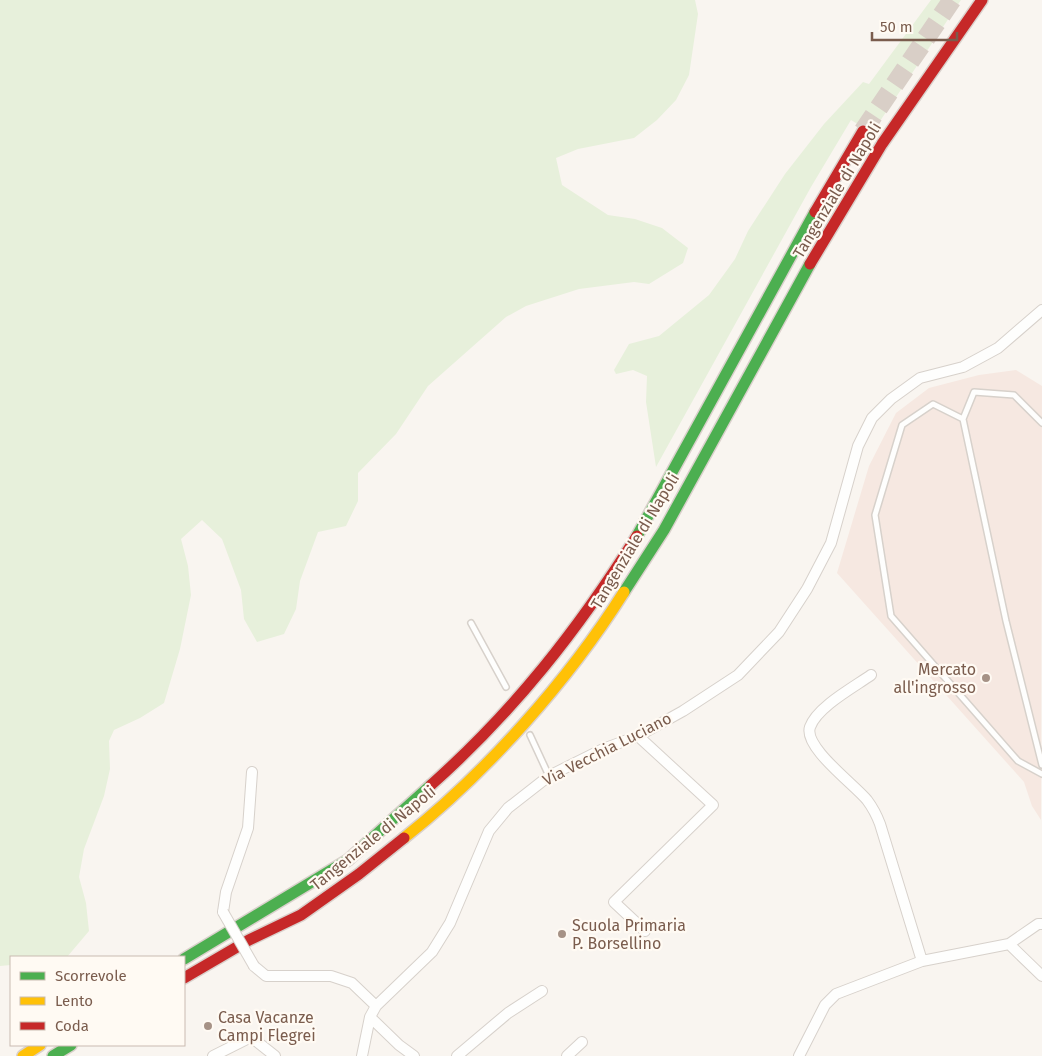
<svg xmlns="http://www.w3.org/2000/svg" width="1042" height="1056" viewBox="0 0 1042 1056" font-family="'Fira Sans',sans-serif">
<rect width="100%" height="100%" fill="#f9f5f0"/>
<path fill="#f6e8e1" d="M1016,370L1042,386L1041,820L1032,806L1024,782L837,573L869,466L896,413L929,388L979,375Z"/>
<path fill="#e7f0db" d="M0,0H695L698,14L689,75L676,100L657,120L634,138L578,149L556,158L562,185L608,215L635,219L662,228L688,248L683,263L649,284L634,282L579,289L526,306L506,317L428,386L396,434L358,473V501L346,526L318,532L300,581L296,609L284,634L257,642L244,619L241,590L222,539L202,520L181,539L188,566L191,595L180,649L164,703L140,718L114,730L109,741L110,769L104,796L84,849L79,877L86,903L89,931L67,957H11V965L0,966Z
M931,0H961L872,133L851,120L811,187L656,467L646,402L647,376L633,370L616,374L614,370L629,344L659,336L709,295L735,259L748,231L785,174L824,124L863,82L869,84Z"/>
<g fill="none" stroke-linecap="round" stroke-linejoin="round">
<path stroke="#d9cfc7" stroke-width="19" stroke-dasharray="19 9" stroke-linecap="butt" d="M863,131L952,0"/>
<g stroke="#d7d1cb" stroke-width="8">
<path id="lane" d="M963,419L933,404L902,425L875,515L891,616L1018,761L1042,774
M1042,423L1014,395L974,392L963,419L1006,621L1042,765
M471,623L506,687
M530,735L549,776"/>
</g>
<g stroke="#d7d1cb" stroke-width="12">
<path id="street" d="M871,675C854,687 817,707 810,727C803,747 855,785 867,800C873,808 877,816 880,824L922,961
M638,736L713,805L614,902L645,931
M223,912L226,892L248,828L252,772
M1009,944L1042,976
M254,966L266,976H331L352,983L376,1006
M370,1017L399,1045L414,1056
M213,1056L251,1037L275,1056
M362,1056L370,1017L376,1006L432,952L450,923L489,831L508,808L549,776L603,749L638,736L683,711L738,675L779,632L807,589L831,543L858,446L872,418L891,399L920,378L963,367L998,348L1042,310
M457,1056L508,1013L542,991
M567,1056L582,1042
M799,1056L825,1005L836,994L922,961L1009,944L1038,924H1042"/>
</g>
<g stroke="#dad1cc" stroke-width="14">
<path id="fast" d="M637,536L815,212
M624,592L664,530L810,264
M184,959L348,860L431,785
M53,1056L71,1045"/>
</g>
<g stroke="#dad1cc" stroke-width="14">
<path id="slow" d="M404,838C486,773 568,681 624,592
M23,1056L40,1045"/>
</g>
<g stroke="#dad1cc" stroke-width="14">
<path id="jam" d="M815,212L863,131
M810,264L882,144L982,0
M431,785C514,711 578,630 637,536
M184,978L249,940L301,915L359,874L404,838"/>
</g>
<use href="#lane" stroke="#fefefd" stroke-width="5"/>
<use href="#street" stroke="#fefefd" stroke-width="10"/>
<use href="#fast" stroke="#4caf50" stroke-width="11"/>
<use href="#slow" stroke="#ffc107" stroke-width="11"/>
<use href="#jam" stroke="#c62828" stroke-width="11"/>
<g stroke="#d7d1cb" stroke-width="12" stroke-linecap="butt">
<path id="street-bridge" d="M223,912L254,966"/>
</g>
<use href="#street-bridge" stroke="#fefefd" stroke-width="10"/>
</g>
<g fill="#a69286" stroke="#fffaf3" stroke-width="2">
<circle cx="986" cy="678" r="5"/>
<circle cx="562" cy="934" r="5"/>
<circle cx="208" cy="1026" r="5"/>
</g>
<g text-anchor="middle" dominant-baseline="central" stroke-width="4.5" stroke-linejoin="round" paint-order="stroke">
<g font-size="16" fill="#7a5c4d" stroke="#fffaf3">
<text transform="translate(837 190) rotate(-59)">Tangenziale di Napoli</text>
<text transform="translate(635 541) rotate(-59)">Tangenziale di Napoli</text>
<text transform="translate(607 749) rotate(-27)">Via Vecchia Luciano</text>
<text transform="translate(373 838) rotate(-39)">Tangenziale di Napoli</text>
</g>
<g font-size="16" fill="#7a5c4d" stroke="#fffaf3" text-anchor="start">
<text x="976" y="669" text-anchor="end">Mercato<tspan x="976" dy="18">all'ingrosso</tspan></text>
<text x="572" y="925">Scuola Primaria<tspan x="572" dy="18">P. Borsellino</tspan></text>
<text x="218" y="1017">Casa Vacanze<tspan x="218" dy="18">Campi Flegrei</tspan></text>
</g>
</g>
<rect x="10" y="956" width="175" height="90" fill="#fffaf3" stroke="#cabbb1"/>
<rect x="20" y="972" width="25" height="8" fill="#4caf50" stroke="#cabbb1"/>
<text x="55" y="981" font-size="15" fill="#7a5c4d">Scorrevole</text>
<rect x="20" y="997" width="25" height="8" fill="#ffc107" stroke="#cabbb1"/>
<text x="55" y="1006" font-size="15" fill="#7a5c4d">Lento</text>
<rect x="20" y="1022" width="25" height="8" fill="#c62828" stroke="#cabbb1"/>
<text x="55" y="1031" font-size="15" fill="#7a5c4d">Coda</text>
<path d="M872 32v8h85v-8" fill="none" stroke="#7a5c4d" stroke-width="2.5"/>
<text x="880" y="32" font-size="15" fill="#7a5c4d" stroke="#fffaf3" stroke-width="4" paint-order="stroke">50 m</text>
</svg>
